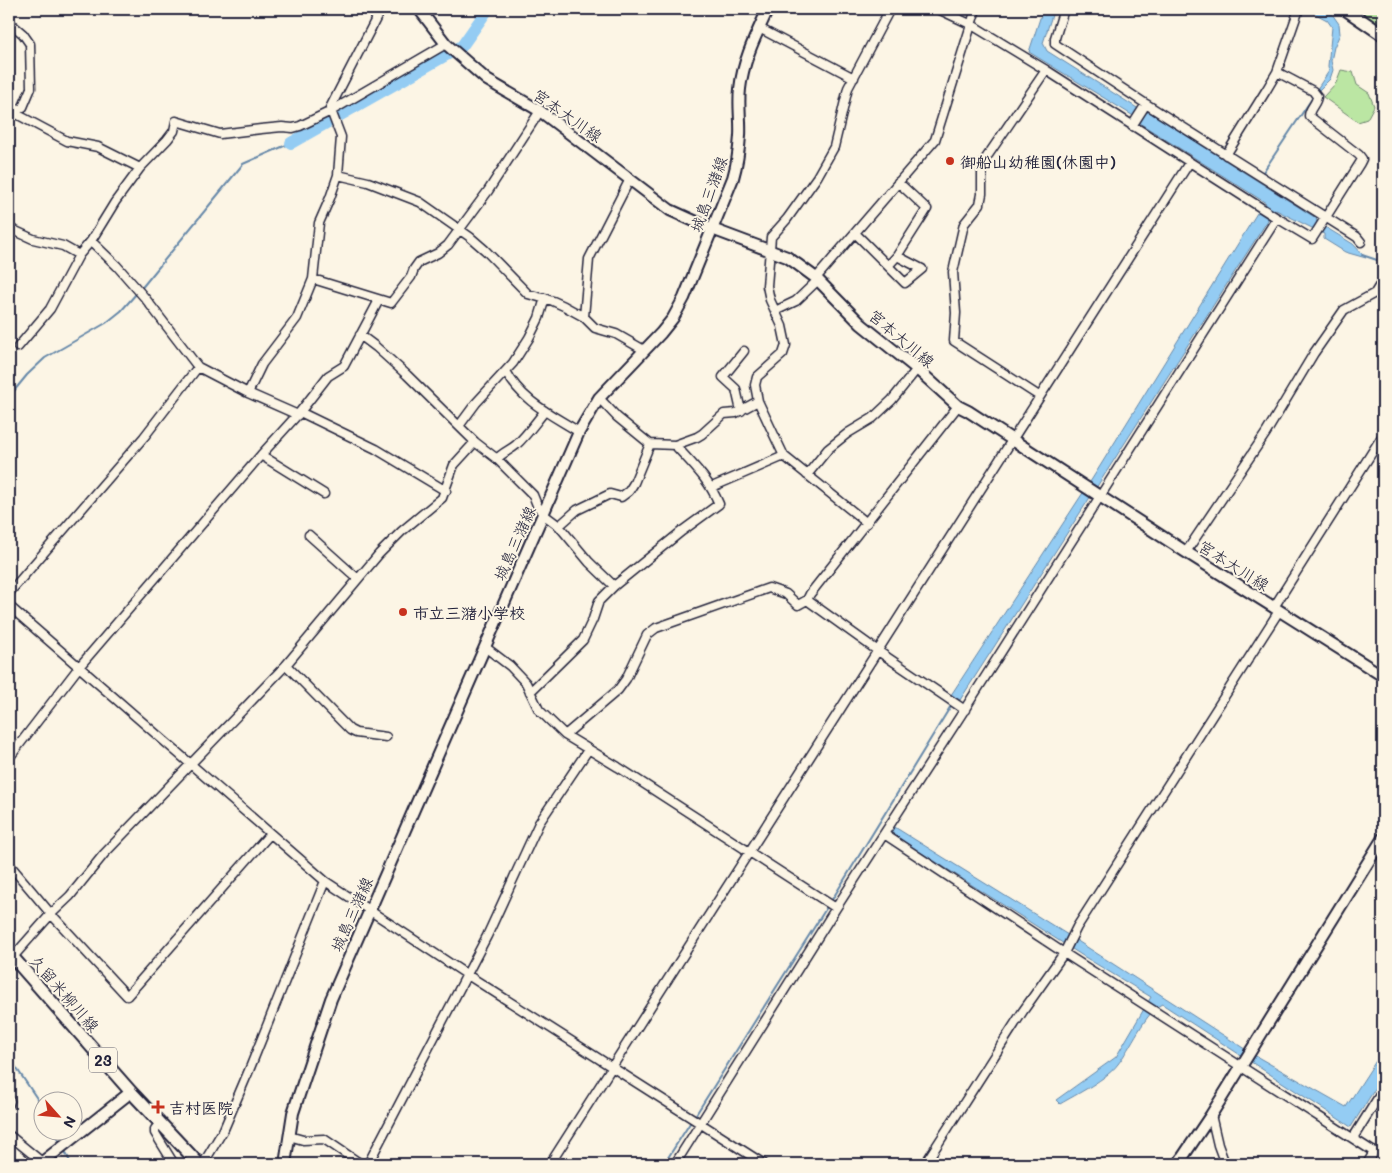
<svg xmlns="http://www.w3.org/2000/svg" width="1392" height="1173" viewBox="0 0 1392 1173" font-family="Mali,'Klee One',sans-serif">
<rect width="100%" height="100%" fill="#fcf5e5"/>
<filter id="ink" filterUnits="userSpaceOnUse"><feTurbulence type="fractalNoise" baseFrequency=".02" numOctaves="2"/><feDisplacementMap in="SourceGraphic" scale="10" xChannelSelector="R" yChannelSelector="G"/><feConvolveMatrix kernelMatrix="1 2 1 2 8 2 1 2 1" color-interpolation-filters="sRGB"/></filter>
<g filter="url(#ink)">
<path fill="#bbe6a3" stroke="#6e846f" d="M1352,9H1383V31Z
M1341,70L1353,72L1357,85L1369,93L1374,106L1367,119L1358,122L1323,97L1336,83Z"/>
<path fill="#94ccf3" stroke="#6688a9" d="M1043,9H1054L1043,43L1047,51L1145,113L1149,112L1316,218L1317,222L1353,244L1366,258L1345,252L1324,239V234L1274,209L1268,217V220L960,700L951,695L1092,479L1257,213L1260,212L1266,203L1141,124L1140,120L1029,52Z
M1308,9H1322L1332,14L1339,24L1340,34L1334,47L1331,61L1333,70L1330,79L1317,92V89L1329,71L1328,66L1332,27L1327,20L1310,11Z
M893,826L1076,940L1254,1055L1346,1107L1383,1050V1076L1351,1127L1162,1004C1146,1011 1130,1049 1118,1064C1107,1079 1077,1094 1060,1104L1056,1100L1116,1057L1151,997L1083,956L900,839L890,831Z"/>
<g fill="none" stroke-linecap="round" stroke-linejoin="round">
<path stroke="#6688a9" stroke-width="2" d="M1263,172L1313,97
M1362,255L1383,262
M140,290L243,164L291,143
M9,397L27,375L45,358L106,323L121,311L136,294
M830,903L952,704
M9,1057L42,1106
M695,1116L827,907
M55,1130L60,1142
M65,1151L71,1164
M664,1164L692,1120"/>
<path stroke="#94ccf3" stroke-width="12" d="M291,143L462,46L488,9"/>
<g stroke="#22223b" stroke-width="11">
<path id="street" d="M938,9L972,25L1046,70
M1064,9L1055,38V44L1146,104
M9,22L23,34L30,44L31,88L23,107L9,116
M759,28L854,78
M9,110L67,141L98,147L140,168
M1132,126L1146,104L1357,237L1361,242
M1226,155L1267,89L1277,72L1299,9
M338,175L368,182L420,202L470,237L485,250L528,294L553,301L564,306L584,317L595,328L616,334L644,350
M9,228L33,239L63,246L79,255
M855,233L905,283L922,269L897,256
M91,241L117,266L145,298L198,367L248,393L298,415
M888,266L897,256L927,209L898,182
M816,278L935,140L976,9
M313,279L391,303L411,277L414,269L419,262L438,253L448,245L488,191L540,111
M775,311L796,301L818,280
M584,317L589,259L630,179
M360,335L376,347L407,375L475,442L497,459L533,495L537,505L543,514L559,526L589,562L614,586
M18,347L50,309L79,255L91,241L115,202L140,168L167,140L174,131L176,121L220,134L261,129L282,127L293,128L300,126L331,111L446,44
M506,371C521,401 552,415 579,432
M248,393L262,364L297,318L313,279L319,223L330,198L338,175L341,137L330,108L381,9
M1039,396L954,341L956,313L953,272L964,224L980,204L982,194V164L1046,70L1277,218
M599,398L617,417L650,444
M741,411L736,389L723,377L744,351
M300,412L376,449L446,491
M459,426L476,403L513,363L529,338L539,318L545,298
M261,455L324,494
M497,459C503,452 509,451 516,445C527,435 535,423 545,411
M807,475L828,449L848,433L873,418L892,400L917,369
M712,487L784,456
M867,523L784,456L758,401L755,385L757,377L783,354L786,345L782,326L770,300L767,286L771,237L787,219L817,177L834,147L848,88L890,9
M559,526L577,510L610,494L621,497L629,491L634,483L650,444L675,445L697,437L702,434L724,414L736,413L758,401
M309,535L358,579
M1186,552L1266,433L1314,353L1344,310L1375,293L1383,280
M9,593L144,437L198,367
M807,600L878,651L965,710
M9,606L325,881L466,974L764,1164
M1274,607L1383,435
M485,647L510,666L526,683L539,710L565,735L618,767L836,908
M286,665L350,730L356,733L386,737
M530,692L583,640L593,619L599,601L614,586L682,531L719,504C708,478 693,465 675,445
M565,735L618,690L626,679L647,635L656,628L769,588L786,594L798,605L807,600L810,594L958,406
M9,758L79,667L261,455L300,412L328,376L344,366L379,300
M884,834L1064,953L1374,1152L1383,1151
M9,864L51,914L127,996L270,834
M12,958L51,914L70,896L104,854L286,665L379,554L402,531L442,498L454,465L475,442
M9,1099L10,1101L9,1104
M1211,1115L1218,1145L1225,1164
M160,1123L155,1129V1133L174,1164
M9,1135L42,1162
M289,1136L303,1140L324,1139L361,1164
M1353,1138L1383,1090
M203,1164L224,1129L250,1068L325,881
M368,1164L487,936L539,823L588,750
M550,1164L1189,163
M675,1164L836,908L961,715L1277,218L1312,239L1360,163L1362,159L1359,155L1309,116C1309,108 1317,104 1317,96L1313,91L1277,72
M925,1164L1023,1011L1064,953L1077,927L1279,611
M1367,1164L1374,1152"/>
</g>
<g stroke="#22223b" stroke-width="14">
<path id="secondary" d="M419,9L446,44L487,80L540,111L670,210L712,229L787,257L797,264L816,278L861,324L917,369L958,406L968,411L1186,552L1383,676
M40,1164L131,1092
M285,1164L293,1113L331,999L579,432L599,398L661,333L673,318L684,298L733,178C737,164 739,151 740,136C741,121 738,105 740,89C743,60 756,35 768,9
M1178,1164L1211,1115L1383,838"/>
</g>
<g stroke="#22223b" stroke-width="15">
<path id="primary" d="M1345,9L1383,35
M9,953L131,1092L199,1164"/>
</g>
<use href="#street" stroke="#fcf5e5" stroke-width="8"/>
<use href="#secondary" stroke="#fcf5e5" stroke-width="10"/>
<use href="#primary" stroke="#fcf5e5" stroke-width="11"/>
</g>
</g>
<g fill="#c8321e" stroke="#fcf5e5" stroke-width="2">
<circle cx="950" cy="161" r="5"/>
<circle cx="403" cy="612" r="5"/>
<path d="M155.5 1099.5h5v5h5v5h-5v5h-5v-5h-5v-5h5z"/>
</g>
<g text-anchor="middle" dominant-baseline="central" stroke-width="4" stroke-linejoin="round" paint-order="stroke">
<rect fill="#fcf5e5" stroke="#63616e" stroke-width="1" x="89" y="1047.5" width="28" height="25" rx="4"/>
<g font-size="15" font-weight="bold" fill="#22223b">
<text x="103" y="1060">23</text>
</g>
<g font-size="16" fill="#22223b" stroke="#fcf5e5">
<text transform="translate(568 115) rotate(35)">宮本大川線</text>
<text transform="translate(708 194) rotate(-70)">城島三潴線</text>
<text transform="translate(902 338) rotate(40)">宮本大川線</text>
<text transform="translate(514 543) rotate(-66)">城島三潴線</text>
<text transform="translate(1234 565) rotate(32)">宮本大川線</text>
<text transform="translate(351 914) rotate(-66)">城島三潴線</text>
<text transform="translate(65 993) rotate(49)">久留米柳川線</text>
</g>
<g font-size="16" font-weight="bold" fill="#22223b" stroke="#fcf5e5" text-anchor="start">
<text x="960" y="161">御船山幼稚園(休園中)</text>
<text x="413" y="612">市立三潴小学校</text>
<text x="169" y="1107">吉村医院</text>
</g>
</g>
<rect width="1392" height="1173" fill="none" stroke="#fcf5e5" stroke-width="30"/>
<rect x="15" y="15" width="1362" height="1143" fill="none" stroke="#22223b" stroke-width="2" filter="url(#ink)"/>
<g transform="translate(58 1116) rotate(117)"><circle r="24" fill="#fcf5e5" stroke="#a5a1a1"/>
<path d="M0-4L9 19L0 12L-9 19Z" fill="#c8321e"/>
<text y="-8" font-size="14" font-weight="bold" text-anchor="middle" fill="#22223b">N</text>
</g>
</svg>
